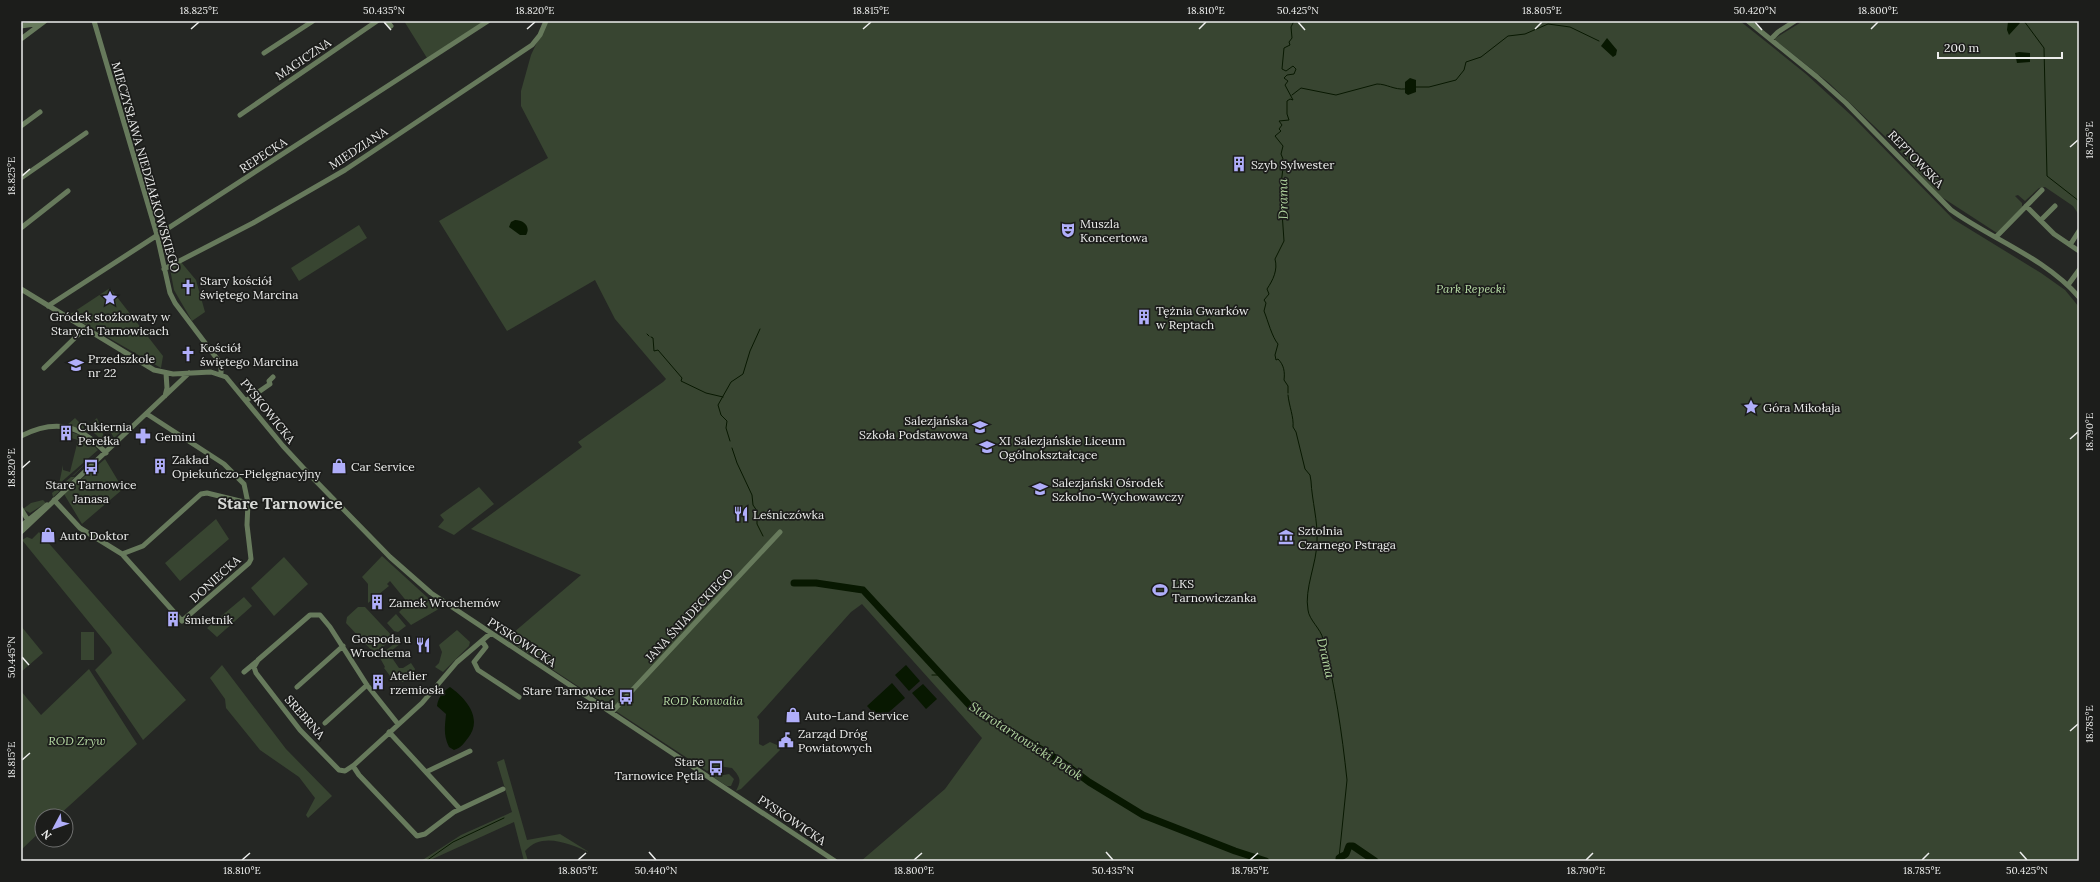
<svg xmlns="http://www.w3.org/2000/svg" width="2100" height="882" viewBox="0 0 2100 882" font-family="Lora,serif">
<rect width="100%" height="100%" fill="#252724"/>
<path fill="#384531" d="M404,21H485L427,58Z
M547,21H1740L1806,74L1852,116L1953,219L2041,273L2065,290L2079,307V861H861L945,789L982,738L862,604L851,612L757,717L759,720V744L763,746L770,742L777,745L780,750L741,789L736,791C742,780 740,777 732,768L718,766L707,771L506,639L581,575L471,529L582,447L578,442L663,382L666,379L615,319L595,280L507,331L439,221L548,158L521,106V91L531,55Z
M1803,21H2079V215L2073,206L2045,187L2039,188L2025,201L2018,195L2015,196L2022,203V207L1997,233L1940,196L1893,144L1829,83L1774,39Z
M359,225L367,238L299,281L291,268Z
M181,262L196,280L205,312L192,321L174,290L170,269Z
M110,288L163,356L161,368L69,315Z
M75,418L84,427L85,432L66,426Z
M97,418L104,437L102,440L87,427Z
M111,426L113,429L125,428L114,438L109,429Z
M71,432L85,437L98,450L59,484L63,465V470L70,472L78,440L71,438L68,443Z
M99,451L74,475L72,476Z
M105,459L123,489L82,524L64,494Z
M71,477H75L53,497L52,493Z
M479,487L494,504L454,535L438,527L444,520L440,515Z
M43,500L46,503L30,513L23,509L31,503Z
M216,519L229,539L180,581L165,563Z
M39,532L186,700L143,740L95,670L112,653L110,648L22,540L27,537L32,539Z
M382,556L439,608L437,610L411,625L399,612L408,603L390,581L387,584L389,586L368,603V584L362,577Z
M284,557L308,584L274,616L251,588Z
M244,597L252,606L217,637L207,628Z
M358,607H365L393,637L378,652L374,653L346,623L347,617Z
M396,614L406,626L398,632L394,631L387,623Z
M21,626L43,653L21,672Z
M457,630L470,642L469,646L443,672L435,667L439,663L442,652L439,645Z
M81,632H94V660H81Z
M398,641L400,644L391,651L390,655L399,668H403L411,663L415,669L414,672L403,682L394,681L384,668L385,667L380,658L381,654Z
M222,665L286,749L332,796L308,818L306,815L315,798L299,777L260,750L226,708L225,699L210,678Z
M89,669L137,744L58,816H42V830L21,850V691L41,715Z
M504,759L527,840L560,834L589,852C570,844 542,831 525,851L528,861H524L514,822L428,861H421L461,835L512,812L497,762Z
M729,774L734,779L731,786H727L713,777Z"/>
<path fill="#081801" d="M2018,21L2020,23L2009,35L2007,30L2008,22Z
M1607,38L1617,50L1616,55L1613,57L1601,46Z
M2019,52L2030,53V62L2017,63L2015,53Z
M1410,78L1416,80V92L1408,95L1405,93V82Z
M515,220C524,220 531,227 526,235H520L509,227L511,222Z
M906,665L920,681L909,691L895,675Z
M892,683L905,698L880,720L867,706Z
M923,684L937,699L926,709L912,693Z
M450,687C467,699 483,719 468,738C464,743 461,748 454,750L449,747C443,735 445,726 446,714L437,706C438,698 443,691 450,687Z"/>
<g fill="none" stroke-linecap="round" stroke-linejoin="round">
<path stroke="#081801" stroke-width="1" d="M2024,21L2044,48L2047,176L2079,201
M1416,87H1429L1456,80L1464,70L1466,62L1481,57L1508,36L1525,34L1548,24L1570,27L1599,41
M1292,95L1301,88L1336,95L1377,84C1387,84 1394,90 1405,89
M647,334L649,336
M651,337L653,338L654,351L658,350L682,378L681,381L706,393L723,397
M1288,393V386L1284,380C1285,372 1284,365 1278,359L1276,360L1275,355L1278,344C1272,337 1268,321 1264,311L1266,303L1264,300L1269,294L1267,289C1273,280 1278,270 1275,259L1284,241L1282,212L1285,209L1282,206L1284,197L1280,192L1283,168L1280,162L1283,159L1281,154L1283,146L1275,136L1281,131L1279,129L1282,125L1279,121L1289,120L1287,114V101L1290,99L1293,100L1285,85L1288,81L1284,78L1287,75L1294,74L1296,69L1293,66L1286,71L1282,69L1284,48L1290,45L1289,42L1292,38L1291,27L1294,21
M1288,395C1289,406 1294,417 1293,427L1296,432L1305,469L1310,475L1311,481C1312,501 1318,521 1317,541C1317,563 1304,589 1308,610C1309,620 1321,629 1323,639C1335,685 1342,733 1347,780L1339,858
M730,441L726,428L727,421L721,415L718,405L731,382L743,374L750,351L760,329
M732,448L737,463L752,495L753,505L757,511V524L763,536
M932,675H941
M426,861L453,842L504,818"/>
<path stroke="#081801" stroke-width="7" d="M794,583H816L863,590L972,708L1062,762L1089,782L1143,815L1235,851L1266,861
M1339,861V858C1348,853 1345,856 1349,846H1353L1375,861"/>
<path stroke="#677a5c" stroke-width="5" d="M94,21L157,235L170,293L175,303L221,364V374
M387,21L391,26
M1748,21L1817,77L1846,103L1951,210C1993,240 2044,257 2079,297
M21,26L41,23
M21,39L45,21
M1771,39L1778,32L1795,21
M264,53L313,21
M240,115L377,21
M21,126L40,112
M21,178L86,133
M2026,206L2054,234L2079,251
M2041,220L2055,206
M21,228L68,191
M1996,237L2042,190
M2070,245L2079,231
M164,269L253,223L345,170L532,45L540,35L546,21
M2068,285L2079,270
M21,289L154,370L173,374L211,372L226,377L283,446L308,473L390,557L431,593L835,861
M48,306L488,21
M44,368L85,328
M165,396L167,388L166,373
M247,400L270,384L269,381L273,377
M21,436C55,419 80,424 106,453
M54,500L80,528L122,554L182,621L249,563L251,559L247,525L248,503L244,484L224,464L147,414
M21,509L29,522
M21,526L47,505
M21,532L189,373
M122,554L143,546L201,494L207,493L248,503
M491,633L457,662L422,703L353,766L359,775L417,836L425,834L454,812L503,789
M482,641L486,647L474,662L478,670L519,697
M244,672L256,662
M297,687L343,646
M612,712L780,532
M325,723L367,685
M389,732L460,809
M354,765L345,771L339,770L300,730L256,673L254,667L258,660L310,615H320L330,627L367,685L398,724
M426,772L470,751"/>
</g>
<path fill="none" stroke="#ecedec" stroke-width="1.5" d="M384,22L391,30M1298,22L1305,30M1755,22L1762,30M191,29L199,22M527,29L535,22M863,29L871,22M1199,29L1206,22M1535,29L1542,22M1871,29L1878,22M2070,147L2078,140M22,176L30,169M2070,439L2078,432M22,468L30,461M22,657L29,665M2070,731L2078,724M22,760L30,753M649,852L656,860M1106,852L1113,860M2020,852L2027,860M242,860L250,853M578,860L586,853M914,860L922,853M1250,860L1258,853M1586,860L1593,853M1922,860L1929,853"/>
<defs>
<g id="building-bare" transform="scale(1.2)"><path d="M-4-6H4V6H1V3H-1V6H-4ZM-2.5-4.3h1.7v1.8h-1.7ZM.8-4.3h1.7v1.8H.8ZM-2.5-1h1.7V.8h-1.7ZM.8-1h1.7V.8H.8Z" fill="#b0aefa" stroke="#1c1d1b" stroke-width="2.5" paint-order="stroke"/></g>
<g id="theatre-bare" transform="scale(1.2)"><path d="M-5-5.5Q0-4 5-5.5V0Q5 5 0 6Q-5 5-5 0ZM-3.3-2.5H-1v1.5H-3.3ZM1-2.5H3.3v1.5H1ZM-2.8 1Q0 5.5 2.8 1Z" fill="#b0aefa" stroke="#1c1d1b" stroke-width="2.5" paint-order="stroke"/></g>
<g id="church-bare" transform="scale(1.2)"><path d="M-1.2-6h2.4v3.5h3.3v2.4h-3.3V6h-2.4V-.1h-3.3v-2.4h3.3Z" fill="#b0aefa" stroke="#1c1d1b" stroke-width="2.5" paint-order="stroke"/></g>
<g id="sight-bare" transform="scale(1.2)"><path d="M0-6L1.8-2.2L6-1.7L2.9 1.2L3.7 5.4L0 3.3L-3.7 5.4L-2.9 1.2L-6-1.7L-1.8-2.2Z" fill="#b0aefa" stroke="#1c1d1b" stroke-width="2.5" paint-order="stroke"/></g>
<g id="school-bare" transform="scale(1.2)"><path d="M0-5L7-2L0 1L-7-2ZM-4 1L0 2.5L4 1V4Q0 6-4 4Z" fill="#b0aefa" stroke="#1c1d1b" stroke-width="2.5" paint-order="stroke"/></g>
<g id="pharmacy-bare" transform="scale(1.2)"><path d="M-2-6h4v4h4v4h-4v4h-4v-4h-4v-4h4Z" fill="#b0aefa" stroke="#1c1d1b" stroke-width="2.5" paint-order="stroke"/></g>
<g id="shop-bare" transform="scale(1.2)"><path d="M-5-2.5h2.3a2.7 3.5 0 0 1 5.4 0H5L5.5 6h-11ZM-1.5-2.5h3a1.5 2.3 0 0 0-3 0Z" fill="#b0aefa" stroke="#1c1d1b" stroke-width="2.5" paint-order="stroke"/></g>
<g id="bus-bare" transform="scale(1.2)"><path d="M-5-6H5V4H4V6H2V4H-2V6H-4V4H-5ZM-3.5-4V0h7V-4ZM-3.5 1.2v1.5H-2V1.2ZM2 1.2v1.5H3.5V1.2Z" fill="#b0aefa" stroke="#1c1d1b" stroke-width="2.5" paint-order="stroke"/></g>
<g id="restaurant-bare" transform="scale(1.2)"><path d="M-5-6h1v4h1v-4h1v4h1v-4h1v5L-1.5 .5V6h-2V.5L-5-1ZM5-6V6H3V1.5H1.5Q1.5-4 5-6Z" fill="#b0aefa" stroke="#1c1d1b" stroke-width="2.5" paint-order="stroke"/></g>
<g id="museum-bare" transform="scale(1.2)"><path d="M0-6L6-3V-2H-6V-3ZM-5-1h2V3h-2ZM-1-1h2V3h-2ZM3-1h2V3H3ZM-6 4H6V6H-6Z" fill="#b0aefa" stroke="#1c1d1b" stroke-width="2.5" paint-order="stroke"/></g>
<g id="stadium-bare" transform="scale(1.2)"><path d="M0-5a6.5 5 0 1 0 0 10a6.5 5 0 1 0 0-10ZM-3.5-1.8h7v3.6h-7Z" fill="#b0aefa" stroke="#1c1d1b" stroke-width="2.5" paint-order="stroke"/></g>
<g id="civic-bare" transform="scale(1.2)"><path d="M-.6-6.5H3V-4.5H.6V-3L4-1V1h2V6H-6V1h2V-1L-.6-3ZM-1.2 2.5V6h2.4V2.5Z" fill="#b0aefa" stroke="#1c1d1b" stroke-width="2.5" paint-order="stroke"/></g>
</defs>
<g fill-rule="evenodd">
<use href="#building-bare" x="1239" y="164"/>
<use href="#theatre-bare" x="1068" y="230"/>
<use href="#church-bare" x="188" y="287"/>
<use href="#sight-bare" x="110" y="298"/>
<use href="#building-bare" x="1144" y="317"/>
<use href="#church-bare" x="188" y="354"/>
<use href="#school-bare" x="76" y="365"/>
<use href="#sight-bare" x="1751" y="407"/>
<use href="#school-bare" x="980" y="427"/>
<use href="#building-bare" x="66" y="433"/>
<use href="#pharmacy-bare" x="143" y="436"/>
<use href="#school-bare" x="987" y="447"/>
<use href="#building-bare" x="160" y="466"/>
<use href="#shop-bare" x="339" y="466"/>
<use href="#bus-bare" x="91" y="467"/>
<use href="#school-bare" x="1040" y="489"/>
<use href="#restaurant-bare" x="741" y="514"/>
<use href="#shop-bare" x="48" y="535"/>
<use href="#museum-bare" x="1286" y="537"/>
<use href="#stadium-bare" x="1160" y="590"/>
<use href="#building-bare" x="377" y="602"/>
<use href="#building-bare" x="173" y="619"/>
<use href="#restaurant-bare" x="423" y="645"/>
<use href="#building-bare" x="378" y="682"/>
<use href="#bus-bare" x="626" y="697"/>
<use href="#shop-bare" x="793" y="715"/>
<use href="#civic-bare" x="786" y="740"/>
<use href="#bus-bare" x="716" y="768"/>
</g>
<g text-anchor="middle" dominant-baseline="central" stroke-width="3.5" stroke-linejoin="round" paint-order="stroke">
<g font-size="12" fill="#ecedec" stroke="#1c1d1b">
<text transform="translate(303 59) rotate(-34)">MAGICZNA</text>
<text transform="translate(358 148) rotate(-33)">MIEDZIANA</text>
<text transform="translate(263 155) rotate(-33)">REPECKA</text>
<text transform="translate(1916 159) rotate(46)">REPTOWSKA</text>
<text transform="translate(146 167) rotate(74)">MIECZYSŁAWA NIEDZIAŁKOWSKIEGO</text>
<text transform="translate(268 411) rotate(51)">PYSKOWICKA</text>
<text transform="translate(215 579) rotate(-42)">DONIECKA</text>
<text transform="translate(689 615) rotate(-47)">JANA ŚNIADECKIEGO</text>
<text transform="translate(522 642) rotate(33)">PYSKOWICKA</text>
<text transform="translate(305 717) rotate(49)">SREBRNA</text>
<text transform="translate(792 820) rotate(34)">PYSKOWICKA</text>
</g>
<g font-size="12" fill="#ecedec" stroke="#1c1d1b" text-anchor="start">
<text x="1251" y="164">Szyb Sylwester</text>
<text x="1080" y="223">Muszla<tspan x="1080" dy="14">Koncertowa</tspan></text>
<text x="200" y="280">Stary kościół<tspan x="200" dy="14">świętego Marcina</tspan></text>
<text x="1156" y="310">Tężnia Gwarków<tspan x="1156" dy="14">w Reptach</tspan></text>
<text x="110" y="316" text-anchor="middle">Gródek stożkowaty w<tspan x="110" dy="14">Starych Tarnowicach</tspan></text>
<text x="200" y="347">Kościół<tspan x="200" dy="14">świętego Marcina</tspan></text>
<text x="88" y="358">Przedszkole<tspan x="88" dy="14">nr 22</tspan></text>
<text x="1763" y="407">Góra Mikołaja</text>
<text x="968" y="420" text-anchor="end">Salezjańska<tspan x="968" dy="14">Szkoła Podstawowa</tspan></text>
<text x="78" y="426">Cukiernia<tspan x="78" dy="14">Perełka</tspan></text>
<text x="155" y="436">Gemini</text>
<text x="999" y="440">XI Salezjańskie Liceum<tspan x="999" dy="14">Ogólnokształcące</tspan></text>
<text x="172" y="459">Zakład<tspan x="172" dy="14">Opiekuńczo-Pielęgnacyjny</tspan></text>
<text x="351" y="466">Car Service</text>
<text x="1052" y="482">Salezjański Ośrodek<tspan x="1052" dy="14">Szkolno-Wychowawczy</tspan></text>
<text x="91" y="484" text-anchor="middle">Stare Tarnowice<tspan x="91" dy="14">Janasa</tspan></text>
<text x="753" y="514">Leśniczówka</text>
<text x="1298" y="530">Sztolnia<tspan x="1298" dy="14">Czarnego Pstrąga</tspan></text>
<text x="60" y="535">Auto Doktor</text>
<text x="1172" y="583">LKS<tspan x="1172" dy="14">Tarnowiczanka</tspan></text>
<text x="389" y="602">Zamek Wrochemów</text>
<text x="185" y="619">śmietnik</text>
<text x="411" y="638" text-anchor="end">Gospoda u<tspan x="411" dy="14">Wrochema</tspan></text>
<text x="390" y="675">Atelier<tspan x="390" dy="14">rzemiosła</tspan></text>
<text x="614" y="690" text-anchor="end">Stare Tarnowice<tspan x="614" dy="14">Szpital</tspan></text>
<text x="805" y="715">Auto-Land Service</text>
<text x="798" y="733">Zarząd Dróg<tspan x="798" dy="14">Powiatowych</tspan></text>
<text x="704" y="761" text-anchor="end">Stare<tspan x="704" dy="14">Tarnowice Pętla</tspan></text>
</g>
<g font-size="12" font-style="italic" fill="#b6daa4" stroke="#1c1d1b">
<text x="1471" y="288">Park Repecki</text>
<text x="703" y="700">ROD Konwalia</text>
<text x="77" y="740">ROD Zryw</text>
</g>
<g font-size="13" font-style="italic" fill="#afd29d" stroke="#1c1d1b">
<text transform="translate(1283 199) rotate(-91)">Drama</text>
<text transform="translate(1326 658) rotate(77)">Drama</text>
<text transform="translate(1026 741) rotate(33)">Starotarnowicki Potok</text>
</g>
<g font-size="16" font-weight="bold" fill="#d7d9d6" stroke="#1c1d1b">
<text x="280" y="503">Stare Tarnowice</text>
</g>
</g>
<rect width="2100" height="882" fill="none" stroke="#1c1d1b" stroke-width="44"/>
<g transform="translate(54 828) rotate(229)"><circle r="19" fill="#1c1d1b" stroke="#6f706f"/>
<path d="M0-3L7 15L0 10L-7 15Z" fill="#b0aefa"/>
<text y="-6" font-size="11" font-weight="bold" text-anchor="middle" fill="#ecedec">N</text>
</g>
<path d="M1938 52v6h124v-6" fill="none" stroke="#ecedec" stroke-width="2"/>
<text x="1944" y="52" font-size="12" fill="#ecedec" stroke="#1c1d1b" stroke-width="3" paint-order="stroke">200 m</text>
<rect x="22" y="22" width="2056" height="838" fill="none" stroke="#ecedec" stroke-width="1.5"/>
<g font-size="10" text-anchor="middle" fill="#ecedec">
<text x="199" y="14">18.825°E</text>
<text x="384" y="14">50.435°N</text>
<text x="535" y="14">18.820°E</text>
<text x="871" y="14">18.815°E</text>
<text x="1206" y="14">18.810°E</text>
<text x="1298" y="14">50.425°N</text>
<text x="1542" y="14">18.805°E</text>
<text x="1755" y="14">50.420°N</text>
<text x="1878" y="14">18.800°E</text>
<text transform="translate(2089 140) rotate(-90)" y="4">18.795°E</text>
<text transform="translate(11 176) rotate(-90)" y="4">18.825°E</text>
<text transform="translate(2089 432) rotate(-90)" y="4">18.790°E</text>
<text transform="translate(11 468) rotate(-90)" y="4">18.820°E</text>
<text transform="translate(11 657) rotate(-90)" y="4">50.445°N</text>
<text transform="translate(2089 724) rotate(-90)" y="4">18.785°E</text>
<text transform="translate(11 760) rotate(-90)" y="4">18.815°E</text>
<text x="242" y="874">18.810°E</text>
<text x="578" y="874">18.805°E</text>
<text x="656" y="874">50.440°N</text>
<text x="914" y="874">18.800°E</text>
<text x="1113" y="874">50.435°N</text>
<text x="1250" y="874">18.795°E</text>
<text x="1586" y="874">18.790°E</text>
<text x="1922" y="874">18.785°E</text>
<text x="2027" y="874">50.425°N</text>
</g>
</svg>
